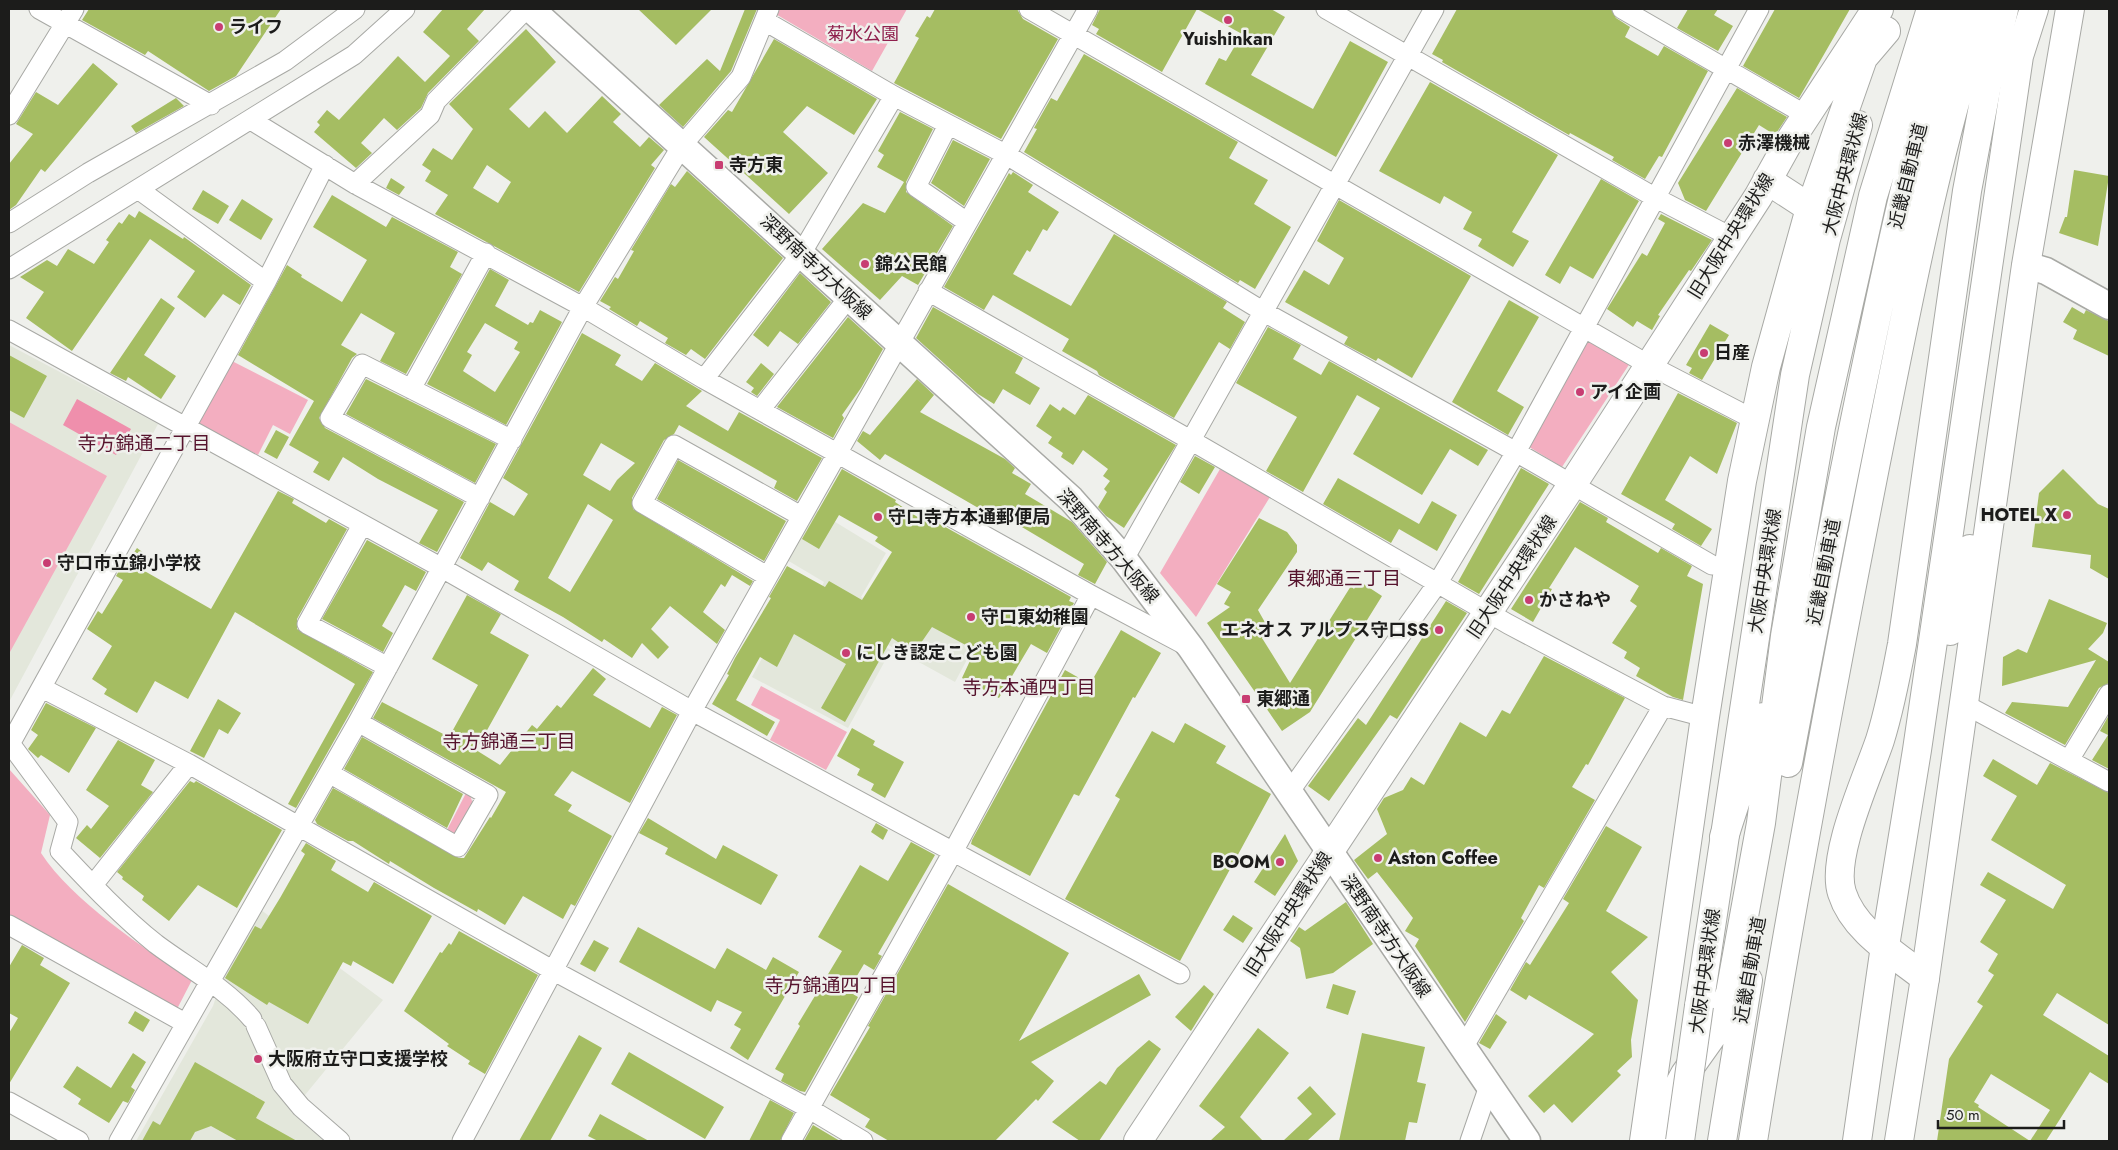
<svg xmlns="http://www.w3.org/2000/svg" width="2118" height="1150" viewBox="0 0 2118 1150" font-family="Jost,'Noto Sans JP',sans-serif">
<rect width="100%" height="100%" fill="#eff0ec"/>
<path fill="#e3e7db" d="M9,345L158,424L9,702Z
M814,509L886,553L861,597L903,622L965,531L1019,562L955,682L814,604L824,582L787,560Z
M795,596L891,650L848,728L752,677Z
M257,907L383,1000L291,1112L324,1141H136L213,1006L221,982Z"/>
<path fill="#f3aec0" d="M777,9H907L872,71L774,13Z
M1589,335L1632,360L1562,467L1526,445Z
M228,359L308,400L290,434L273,425L258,455L195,422Z
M9,422L107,476L10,652L9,651Z
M1220,469L1270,497L1196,617L1160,573Z
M761,686L847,732L826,770L770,740L780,720L751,705Z
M9,769L50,815L41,853C72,901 144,948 192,980L177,1009L9,915Z
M466,793L470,795L473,804L460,831L451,835L446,832Z"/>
<path fill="#ef8fac" d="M77,399L131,429L116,455L63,425Z"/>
<path fill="#a5bd62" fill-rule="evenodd" d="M89,9H281L236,76L209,91L148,51L145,55L82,20Z
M443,9H485L467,29L479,41L428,93L421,108L397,130L384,118L361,143L372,153L356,168L314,132L320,125L317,122L327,110L339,120L398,56L425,82L450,56L423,32Z
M638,9H712L676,45Z
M745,9H757L731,71L683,127L659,105L707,59L720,71Z
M935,9H1017L1023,19L1058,39L1001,139L894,83L919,38L915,36L927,16L930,18Z
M1100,9H1271L1285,17L1251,75L1313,109L1350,41L1388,62L1336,157L1205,84L1219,58L1226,61L1242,34L1197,9L1162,72L1096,34L1099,29L1092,25Z
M1457,9H1611L1616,18L1630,27L1625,37L1658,56L1664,46L1708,71L1662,157L1659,156L1645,179L1612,160L1614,157L1570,133L1569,135L1442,62L1443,60L1432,54Z
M1688,9H1718L1714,15L1733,26L1718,51L1677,28Z
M1775,9H1850L1799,98L1743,66Z
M526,29L556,62L509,109L529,128L545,111L567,133L602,96L621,114L613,122L640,147L649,137L664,150L651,165L655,168L579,292L435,214L448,195L425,181L431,171L422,165L433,148L452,160L473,129L449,104ZM487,165L511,182L498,203L473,188Z
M774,39L877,99L854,135L807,106L783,132L828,173L789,214L704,137L728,110L732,112Z
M1084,54L1238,142L1229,158L1268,180L1254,204L1291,227L1255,289L1240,280L1238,283L1024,152L1037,129L1034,128L1051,98L1057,101Z
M93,63L118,84L45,172L41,169L16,205L9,210V164L33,134L16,124L36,92L58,105Z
M1430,82L1558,155L1512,232L1529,241L1513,267L1478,246L1482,239L1463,229L1472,212L1444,196L1440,204L1379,171Z
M1737,88L1787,117L1775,135L1759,125L1706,211L1685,200L1678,183Z
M176,98L184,106L136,133L131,126Z
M900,112L933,129L906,182V192L953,226L918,285L902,276L880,300L822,249L863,203L885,213L904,182L877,167L884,155L878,151Z
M953,140L990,159L964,206L931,183Z
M2074,170L2109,176L2098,246L2059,233L2065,217H2067Z
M687,171L783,258L705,359L691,349L686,355L665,343L668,338L640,321L637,326L609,309L611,307L600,301L615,277L618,279L634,251L631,250L671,184L675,187Z
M1013,172L1033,185L1028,192L1059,212L1047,231L1043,229L1030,252L1027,250L1013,274L1071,306L1114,234L1227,302L1223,308L1245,322L1230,349L1219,342L1174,418L1099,375L1097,371L1062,351L1069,339L993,295L984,310L944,287L1009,173L1011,175Z
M391,178L405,187L399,195L386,188Z
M1601,179L1639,201L1593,279L1570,266L1560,284L1545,275Z
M203,190L229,206L218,224L192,209Z
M332,195L386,227L392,217L458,252L450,267L462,274L406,374L380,361L395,333L361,313L341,345L357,354L352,358L319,418L325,428L464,502L437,552L419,543L438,510L378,479L343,457L329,481L313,472L319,462L289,445L314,401L238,355L287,265L302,275L301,277L342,302L367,260L313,227Z
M242,199L273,219L261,240L229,220Z
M1339,200L1471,276L1412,378L1378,358L1376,361L1344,344L1348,337L1285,302L1304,270L1329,285L1344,258L1317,241Z
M139,211L183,239L184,237L251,285L240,305L223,294L205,318L177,297L195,271L150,239L72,351L26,318L44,292L20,277L47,260L57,266L68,249L94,264L109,242L106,240L119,222L122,224L129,214L135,218Z
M1661,214L1712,240L1691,271L1689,270L1658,315L1660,316L1652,330L1637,321L1633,327L1607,309L1642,253L1647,256L1665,223L1658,219Z
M490,269L509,280L495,306L528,325L530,322L533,323L540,310L562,322L506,425L427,384ZM485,323L518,342L514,349L520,352L495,392L463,371L472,355L467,352Z
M800,273L831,302L798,344L780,331L768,347L753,335Z
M161,298L175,308L144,355L176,376L161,399L128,377L126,381L110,373Z
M1509,300L1539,317L1497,391L1524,407L1508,435L1452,402Z
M933,307L1023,358L1015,373L1040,388L1030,405L1003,389L994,404L978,394L916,338Z
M2072,307L2084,314L2086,310L2109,321V356L2073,339L2077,330L2063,322Z
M848,317L883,349L861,388L842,415L844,418L833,438L777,407Z
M1710,324L1729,335L1702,380L1689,373L1692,368L1686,365Z
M1268,327L1301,345L1293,359L1321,375L1329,361L1488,450L1478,466L1450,449L1422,495L1353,454L1380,408L1357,395L1303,492L1266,471L1297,417L1236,383Z
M582,333L621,355L615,365L642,381L655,363L702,391L686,406L728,431L739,412L822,458L797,501L774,488L777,481L679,425L674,434L664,440L632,498L633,509L753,581L750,586L732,575L725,587L721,584L703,612L725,630L717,644L670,606L651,629L669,647L658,659L642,643L632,658L604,639L602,642L563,617L514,590L519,581L488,562L482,571L460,558L490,502L514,516L528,494L503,478ZM601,443L635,463L617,480L610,491L583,475ZM588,504L613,520L570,592L548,578Z
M9,355L47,376L24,418L9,410Z
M761,363L774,374L757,396L751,392L754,388L746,382Z
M366,379L496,444L475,483L346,414Z
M917,379L934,395L920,412L1005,459L1015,468L1012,473L1031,484L1025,494L1072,522L1107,562L1095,584L1078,575L1084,564L990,508L987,513L885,454L880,460L857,441L863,431L870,435Z
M1678,393L1737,423L1717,474L1690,456L1665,500L1712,529L1701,546L1672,529L1675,524L1621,494Z
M1088,395L1176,445L1124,528L1106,516L1098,507L1107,492L1104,489L1110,481L1103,476L1108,469L1083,450L1073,465L1061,457L1063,453L1048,443L1052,437L1036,426L1050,404L1060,411L1063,407L1075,415Z
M276,430L289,437L277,459L264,452Z
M1195,456L1215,467L1199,494L1180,482Z
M678,460L786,521L764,561L657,499Z
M1521,468L1549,484L1479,594L1458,582Z
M842,469L896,500L895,502L919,518L922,514L1071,597L1069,601L1074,603L1047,653L1031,644L999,698L962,678L975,650L932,627L914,653L892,638L845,722L821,708L846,664L794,634L777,667L760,657L736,700L775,722L767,736L712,704L729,675L727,674L735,658L771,598L769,597L787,566L825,587L829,581L862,600L892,552L875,541L878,537L839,515L819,549L802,539Z
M2063,469L2098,504L2109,509V579L2090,568L2091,555L2032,547L2039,493Z
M1338,478L1419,524L1432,501L1457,515L1437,551L1399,529L1391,543L1323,504Z
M278,491L294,499L292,503L326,523L329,519L347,529L297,619V629L373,672L296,808L288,804L355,684L235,612L188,699L155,681L137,713L104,694L107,689L92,679L112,646L87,629L98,611L102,614L123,580L116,576L123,564L128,561L137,548L149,557L141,569L211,609Z
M1580,502L1608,518L1606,522L1658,553L1661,548L1692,566L1687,576L1703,584L1683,700L1673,697L1636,676L1640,668L1624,658L1627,652L1612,643L1637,606L1630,601L1639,586L1575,547L1549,588L1552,589L1533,622L1511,609Z
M1259,518L1287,532L1297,545V552L1258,610L1271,633L1262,638L1290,683L1351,586L1354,589L1359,581L1382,596L1310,712L1282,731L1207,623L1230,607L1224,604L1231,592L1217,584Z
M367,540L426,572L416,591L405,585L382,626L393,633L383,652L322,619Z
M467,595L501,614L490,633L529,655L476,750L500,765L532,725L537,729L557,705L561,708L593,668L606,679L593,695L650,728L662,707L677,715L630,803L572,771L554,795L572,805L568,811L612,836L575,906L571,904L563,919L523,896L505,925L478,909L477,912L434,888L390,861L389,864L353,841H348L317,824L315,820L333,788L459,858H464L490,817L491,818L506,792L373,718L382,702L449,737L478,685L432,659Z
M2049,599L2107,623L2103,633L2088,649L2109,662V683L2099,688L2065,745L2005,713L2012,702L2068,707L2096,660L2002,686L2003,657L2018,649L2027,653Z
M1446,601L1467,613L1397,719L1390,715L1329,801L1308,786L1358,718L1366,725Z
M1121,630L1161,653L1135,698L1133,697L1079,796L1074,794L1030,876L971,844L972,840L1065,670L1090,684Z
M1544,656L1625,698L1588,765L1586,764L1572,787L1595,800L1544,888L1539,885L1521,918L1524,921L1465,1022L1415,946L1419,939L1405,931L1413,918L1377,872L1368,879L1354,860L1387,834L1377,809L1384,798L1403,790L1411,777L1424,785L1460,722L1486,737L1502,710L1510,714Z
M218,699L241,713L228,734L219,729L204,758L190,751Z
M46,703L96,728L69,773L41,755L38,758L28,749L38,735L31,730Z
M2109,715V769L2092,760L2108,735L2100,731Z
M1185,723L1226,746L1216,763L1271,794L1180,961L1065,899L1120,799L1115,796L1152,731L1174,743Z
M852,728L875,741L873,745L904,762L885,798L871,790L874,784L857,775L860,769L837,756Z
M362,737L463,794L447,828L344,769Z
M118,740L155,760L141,785L153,792L100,858L76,838L87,825L91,829L109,806L86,790Z
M1993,759L2037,785L2050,763L2109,793V1025L2057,993L2043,1015L2109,1056V1084L2090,1072L2046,1141H1937L1949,1059L1983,1006L1977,1002L1994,975L1988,971L1998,954L1980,942L2006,900L1980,885L1988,872L2053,909L2066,885L1991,840L2017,796L1983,776ZM1991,1074L2050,1110L2030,1141L1978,1107L1979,1105L1974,1102Z
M190,781L194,783L196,781L282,830L237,908L198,885L169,921L142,900L144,896L122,879L123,877L117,872Z
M648,818L716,859L723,845L778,875L761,905L665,854L668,848L639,833Z
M876,823L888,830L883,840L871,832Z
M1606,826L1642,847L1606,911L1648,937L1611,972L1638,1000L1631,1040L1632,1057L1617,1071L1621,1075L1572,1123L1554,1104L1544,1113L1528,1096L1594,1034L1529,995L1526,1000L1510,990L1526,962L1530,965L1569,903L1563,899Z
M1285,834L1298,861L1275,896L1254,882Z
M911,842L935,855L878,954L882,956L874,970L864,964L848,991L858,997L805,1092L800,1091L781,1081L784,1074L775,1069L800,1026L798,1024L842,951L818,937L860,865L888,881Z
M306,843L336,861L331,870L368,892L374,882L432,916L393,984L353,961L351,966L343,962L308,1024L269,1002L267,1005L225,978L255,926L261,929L280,898L305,854L301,851Z
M948,884L1069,953L1019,1041L1139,974L1151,995L1031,1062L1054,1081L1038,1101L1036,1099L995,1141H889L865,1127L870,1119L830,1095L870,1027L868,1026Z
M1346,902L1373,944L1333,973L1306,979L1300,948L1290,941L1299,927L1305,931Z
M1233,915L1253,928L1243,943L1223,930Z
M638,927L715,969L727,948L766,970L773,957L799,972L748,1060L730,1048L741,1029L734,1025L742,1012L717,1000L711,1012L619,962Z
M459,931L538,975L485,1074L468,1064L470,1061L447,1046L449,1044L404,1011L440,952L442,953L449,943L451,945Z
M594,940L609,948L595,972L580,964Z
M22,945L44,958L40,965L70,983L9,1084V1033L18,1018L9,1013V967Z
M1333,984L1356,991L1348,1015L1326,1008Z
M1204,985L1214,994L1191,1031L1175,1017Z
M135,1011L150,1020L143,1032L128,1023Z
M1496,1014L1507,1022L1490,1049L1479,1043Z
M1258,1028L1289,1053L1240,1117L1263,1141H1210L1225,1127L1199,1106Z
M1362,1033L1425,1047L1417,1082L1426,1084L1417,1123L1409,1122L1405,1141H1339Z
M579,1035L602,1048L550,1141H519Z
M1149,1040L1161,1049L1099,1141H1080L1052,1122L1100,1081L1106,1085L1117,1068Z
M629,1052L724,1107L705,1139L611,1084Z
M133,1053L146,1062L131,1087L135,1090L128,1103L123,1101L109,1123L78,1104L81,1099L63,1087L77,1066L111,1088Z
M195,1062L265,1102L256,1118L297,1141H238L211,1126L195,1132L190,1141H142L153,1121L160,1125Z
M1310,1086L1336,1114L1307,1141H1283L1312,1114L1297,1098Z
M770,1100L794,1113L780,1141H749Z
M600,1114L649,1141H598L588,1136Z
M813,1125L840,1141H804Z"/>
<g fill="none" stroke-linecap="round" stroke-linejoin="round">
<g stroke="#a8a9a5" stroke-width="21">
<path id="street" d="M39,9L211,105
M1029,9L1649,365L1755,420
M1326,9L1656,198L1731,237
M1622,9L1806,115
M765,21L894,96L1005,154L1264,312L1516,452L1712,565
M9,115L74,9
M251,120L355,184L583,307L704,379L1091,595L1187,646
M948,125L916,187L967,222
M355,184L430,115L436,101L526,9
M138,189L266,282
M9,223L88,173L285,61L355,9
M9,269L354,55L405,9
M928,291L1192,441L1508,624L1663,706L1705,717
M9,330L442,568L692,711L1180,974
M704,379L801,254L894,96
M411,389L486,253
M761,409L849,297
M480,498L330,418L362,364L512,440
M362,525L307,624L388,667
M1124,559L1434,9
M767,576L642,503L674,445L801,516
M42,688L189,764L554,971L808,1108L863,1141
M1964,704L2109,782
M9,742L68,822L60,851C90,883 122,917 156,944C188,968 226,988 252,1019
M9,746L266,282L325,165
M2069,760L2109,694
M329,773L458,847L488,795L358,722
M1290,791L1437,584L1516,452L1759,9
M93,885L189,764
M9,925L185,1023
M256,1026L282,1084L301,1107L340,1141
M1463,1048L1663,706
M9,1102L79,1141
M119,1141L358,722L583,307L683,144L741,77L769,9
M462,1141L692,711L1088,9
M791,1141L954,850L1091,595
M1470,1141L1489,1086"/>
</g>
<g stroke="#a8a9a5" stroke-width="29">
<path id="secondary" d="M531,9L1071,499L1124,559L1191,648L1527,1141
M2026,265L2046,271L2109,306"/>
</g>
<g stroke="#a8a9a5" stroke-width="30">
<path id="primary" d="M1767,180L1810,208
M1950,631L1970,549
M1699,1006L1795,375L1826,239L1858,125
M1138,1141L1572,485L1758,197L1787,145L1871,17L1879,9
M1644,1141L1705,717L1742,481L1766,367L1809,212L1863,58L1886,31
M1857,1141L1885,946L1917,750L2019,56L2034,9
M1899,1141L1925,978L2026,265L2070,9"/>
</g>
<g stroke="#a8a9a5" stroke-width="30">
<path id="highway" d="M1788,763C1813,631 1838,499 1866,367C1891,246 1917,126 1955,9
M1724,837L1763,717
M1925,978C1895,954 1854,931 1842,893C1830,857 1868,776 1880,740C1890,708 1896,676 1902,644L1967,191L1987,85L2004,9
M1657,1141L1673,1096L1685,1074L1712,1036L1730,993L1761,823L1785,636L1821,427L1873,196L1931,9
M1722,1141L1748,980
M1753,1141C1789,916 1831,691 1875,467C1906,313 1934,158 1983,9"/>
</g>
<use href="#street" stroke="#fff" stroke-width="19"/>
<use href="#secondary" stroke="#fff" stroke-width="26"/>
<use href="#primary" stroke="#fff" stroke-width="28"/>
<use href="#highway" stroke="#fff" stroke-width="28"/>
<g stroke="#a8a9a5" stroke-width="30" stroke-linecap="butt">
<path id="primary-bridge" d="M1680,1141L1699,1006"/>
</g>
<use href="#primary-bridge" stroke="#fff" stroke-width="28"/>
</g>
<g fill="#c83d72" stroke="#eff0ec" stroke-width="2">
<circle cx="1228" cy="20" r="5"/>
<circle cx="219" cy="27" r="5"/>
<circle cx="1728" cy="143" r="5"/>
<rect x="714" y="160" width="10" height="10" rx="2.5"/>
<circle cx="865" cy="264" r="5"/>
<circle cx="1704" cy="353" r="5"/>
<circle cx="1580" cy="392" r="5"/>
<circle cx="2067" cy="515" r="5"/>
<circle cx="878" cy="517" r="5"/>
<circle cx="47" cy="563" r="5"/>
<circle cx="1529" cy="600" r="5"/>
<circle cx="971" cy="617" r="5"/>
<circle cx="1439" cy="630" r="5"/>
<circle cx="846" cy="653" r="5"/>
<rect x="1241" y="694" width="10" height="10" rx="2.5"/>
<circle cx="1378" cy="858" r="5"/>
<circle cx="1280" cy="862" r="5"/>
<circle cx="258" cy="1059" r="5"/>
</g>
<g text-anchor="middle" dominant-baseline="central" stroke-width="5" stroke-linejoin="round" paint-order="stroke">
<g font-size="18" font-weight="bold" fill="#1c1c1b" stroke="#eff0ec" text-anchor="start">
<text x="229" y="27">ライフ</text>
<text x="1228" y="39" text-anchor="middle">Yuishinkan</text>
<text x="1738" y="143">赤澤機械</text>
<text x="729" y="165">寺方東</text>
<text x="875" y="264">錦公民館</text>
<text x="1714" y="353">日産</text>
<text x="1590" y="392">アイ企画</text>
<text x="2057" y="515" text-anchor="end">HOTEL X</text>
<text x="888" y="517">守口寺方本通郵便局</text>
<text x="57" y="563">守口市立錦小学校</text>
<text x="1539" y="600">かさねや</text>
<text x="981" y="617">守口東幼稚園</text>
<text x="1429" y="630" text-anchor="end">エネオス アルプス守口SS</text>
<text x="856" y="653">にしき認定こども園</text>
<text x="1256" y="699">東郷通</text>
<text x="1388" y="858">Aston Coffee</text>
<text x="1270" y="862" text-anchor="end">BOOM</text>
<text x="268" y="1059">大阪府立守口支援学校</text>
</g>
<g font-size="18" fill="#8f1f4d" stroke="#eff0ec">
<text x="863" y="34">菊水公園</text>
</g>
<g font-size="18" fill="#1c1c1b" stroke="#eff0ec">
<text transform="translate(1845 174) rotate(-75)">大阪中央環状線</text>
<text transform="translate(1908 176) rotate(-76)">近畿自動車道</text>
<text transform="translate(1731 236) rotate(-58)">旧大阪中央環状線</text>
<text transform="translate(816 267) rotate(43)">深野南寺方大阪線</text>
<text transform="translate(1108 546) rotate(49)">深野南寺方大阪線</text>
<text transform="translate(1765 571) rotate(-81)">大阪中央環状線</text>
<text transform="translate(1824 572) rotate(-79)">近畿自動車道</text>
<text transform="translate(1512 577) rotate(-56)">旧大阪中央環状線</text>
<text transform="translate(1288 914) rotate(-57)">旧大阪中央環状線</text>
<text transform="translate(1386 936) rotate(56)">深野南寺方大阪線</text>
<text transform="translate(1750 970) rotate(-80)">近畿自動車道</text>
<text transform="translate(1705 971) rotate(-82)">大阪中央環状線</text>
</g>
<g font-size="19" fill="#56132d" stroke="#eff0ec">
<text x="144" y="443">寺方錦通二丁目</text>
<text x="1344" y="578">東郷通三丁目</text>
<text x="1029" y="687">寺方本通四丁目</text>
<text x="509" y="741">寺方錦通三丁目</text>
<text x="831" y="985">寺方錦通四丁目</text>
</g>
</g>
<rect width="2118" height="1150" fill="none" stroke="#1c1c1b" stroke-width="20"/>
<path d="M1938 1120v8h126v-8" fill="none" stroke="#1c1c1b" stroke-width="2.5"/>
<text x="1946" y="1120" font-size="15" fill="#1c1c1b" stroke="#eff0ec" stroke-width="4" paint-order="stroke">50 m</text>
</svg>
